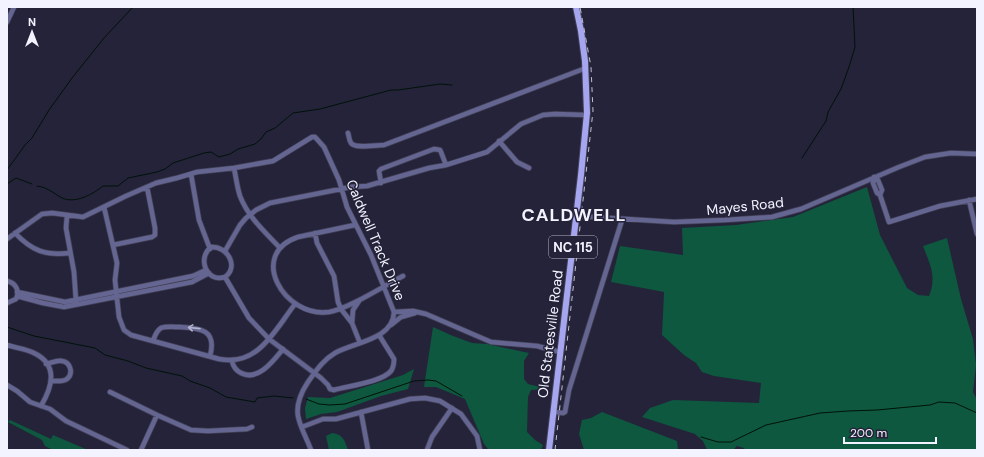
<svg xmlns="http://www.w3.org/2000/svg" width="984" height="457" viewBox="0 0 984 457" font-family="'DM Sans',sans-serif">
<rect width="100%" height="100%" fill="#242339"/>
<path fill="#0d583e" d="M867,187L880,235L907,288L918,295L929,296C937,276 930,265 923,246L947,238L961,299L973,339L976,365L973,392L977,400V450H745L744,448L737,446L733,450H707L703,441L695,434L642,417L650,408L673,400L759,403L761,383L714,376L702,372L696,363L684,355L662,335L664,292L611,282L620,246L683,255L682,228L736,225L793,217Z
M433,327L453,336L472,343L487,344L529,353L524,361V379L528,384L540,387L543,389L531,390L528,397L527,432L535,440L543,445L541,450L488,449L484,444L465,399L436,387H424Z
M414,369L408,389L381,396L337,412L321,414L306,419L305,408L308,397L330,398L403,375Z
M602,412L677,441L678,450H584L579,434L582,420L591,418Z
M10,420L51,439L53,435L88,450H53L45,446L42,440L8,422Z
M332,433C343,434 345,441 348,450H329L326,436Z"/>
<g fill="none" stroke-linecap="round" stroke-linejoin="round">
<path stroke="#001208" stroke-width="1" d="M802,158L826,121L828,112L841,89L849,67L855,47L853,7
M7,170L25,145L32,138L49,110L72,78L104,38L133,7
M7,184L16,178L32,184
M37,186C47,187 53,193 62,198C76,204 93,194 103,186H118L128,178L157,172L165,169L173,163L204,153L211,152L219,157L230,154L238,149L255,144L261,139L266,132L275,128L293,113L320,109L391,90H398L440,84L452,85
M7,327L34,336L95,348L105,355L128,361L146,368L182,376L190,381L210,388L226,397L255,402L257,398L274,396L293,398
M306,399L319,404L330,405L345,404L414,381L428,380L436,381L462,396
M701,437L718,442H731L766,425L820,413L848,411L877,410L930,405L939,402L955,403L977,413"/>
<g stroke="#414055" stroke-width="6">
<path id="minor" d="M7,22L14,7
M348,133C349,136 349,140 351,143C355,149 377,145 384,145L586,68
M499,141L517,162L529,168
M234,168C236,177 237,187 240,196C248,217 265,232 280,248
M191,174L199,220L210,249
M874,177L875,179L878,180L882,190L880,195L877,193L873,183L875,179
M381,183L379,171L381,169L434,149L440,150L441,152L446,165
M880,195L889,222L940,206L977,199
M969,200L977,234
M104,207L117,263L115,280L119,317L124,330L131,335L219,359C258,367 275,330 295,304
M67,216L66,228L74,272L76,301
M577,216L674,222L725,220L772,217L801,209L899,167L925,157L951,153L977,154
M355,225L298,237C247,254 284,318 329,312C348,309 384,286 403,276
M15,233C32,251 46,256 70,253
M315,233L317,243L334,276L338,302L341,309L352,323L360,343
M7,239L42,214L52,213L83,217L126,196L156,183L177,178L197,172L234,168L273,161L312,137H315L324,147L339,180L347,207L371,255L394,312C393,340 354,342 335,353C323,360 316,371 308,382C302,391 296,404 298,416C300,427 307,439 311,450
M113,245L152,237L155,235V228L147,187
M211,247C228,246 239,267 225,277C206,283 197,258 211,247Z
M225,251L240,225L246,218L256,210L270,203L351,187L367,186L429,168L446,165L487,152L521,124L543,115L555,114L587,115
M225,277L249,318L269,339L321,378L328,385L330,389L334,390C348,386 382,382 391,371C393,368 394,362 394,359L379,335
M7,281C16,283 20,291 16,299L7,303
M17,292L65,302L193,276L206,270
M17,296L43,303L64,307L192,282L209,273
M394,312L413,311L426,314L491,342L537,346L560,352
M352,323L353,310L359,301
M391,325L401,317L415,313
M153,341C155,336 156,331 161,328C167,326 174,327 180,327C201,328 217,330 210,356
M7,345C16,348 26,349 34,353C59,365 52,387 41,406
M232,361C233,366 235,370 241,373C258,382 274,360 283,349
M46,364C51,363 57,360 62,361C70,362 74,373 67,379C63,382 56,381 51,381
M7,385L17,391L30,402L50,409L66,421L127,450
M110,392L157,415L191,430L208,431L247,429L252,427
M361,412L368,450
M553,412L563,413L565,412L569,390L622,220
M302,427L323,419H336L410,399L425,398L440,401L461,414L477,436L480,450
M141,450L157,415
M427,450L432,437L452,408"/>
</g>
<g stroke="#414055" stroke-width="8">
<path id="major" d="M549,450L581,175L587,113L585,61L581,31L576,7"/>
</g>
<use href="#minor" stroke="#656592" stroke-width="4.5"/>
<use href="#major" stroke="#a6a5f0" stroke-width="6"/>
<path stroke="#c1c1cf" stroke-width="1" stroke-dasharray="5 5" stroke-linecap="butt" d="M555,450L593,111L591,67L580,7"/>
</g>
<defs><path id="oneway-shaft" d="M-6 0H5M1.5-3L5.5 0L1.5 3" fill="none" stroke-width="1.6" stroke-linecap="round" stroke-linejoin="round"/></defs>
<use stroke="#b3b3ce" href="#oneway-shaft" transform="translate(194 328) rotate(-174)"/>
<g text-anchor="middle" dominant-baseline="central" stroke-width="3" stroke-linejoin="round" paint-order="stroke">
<rect fill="#242339" stroke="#b5b5c4" stroke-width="1" x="549" y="236" width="48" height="22" rx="3"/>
<g font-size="13" font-weight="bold" fill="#f3f3ff">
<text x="573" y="247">NC 115</text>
</g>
<g font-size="14" fill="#f3f3ff" stroke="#242339">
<text transform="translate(745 206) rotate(-6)">Mayes Road</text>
<text transform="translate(376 240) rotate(67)">Caldwell Track Drive</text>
<text transform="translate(550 334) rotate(-83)">Old Statesville Road</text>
</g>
<g font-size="18" font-weight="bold" letter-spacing="1" fill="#f3f3ff" stroke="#242339">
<text x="574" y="215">CALDWELL</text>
</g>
</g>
<rect width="984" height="457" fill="none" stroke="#f3f3ff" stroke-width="16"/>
<g transform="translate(32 32)" stroke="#242339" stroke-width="3" paint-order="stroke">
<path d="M0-3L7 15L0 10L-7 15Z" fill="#f3f3ff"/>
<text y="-6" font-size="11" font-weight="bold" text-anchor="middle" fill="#f3f3ff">N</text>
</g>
<path d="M844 437v6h92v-6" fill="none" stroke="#f3f3ff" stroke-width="2"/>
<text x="850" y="437" font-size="12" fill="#f3f3ff" stroke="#242339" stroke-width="3" paint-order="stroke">200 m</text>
</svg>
